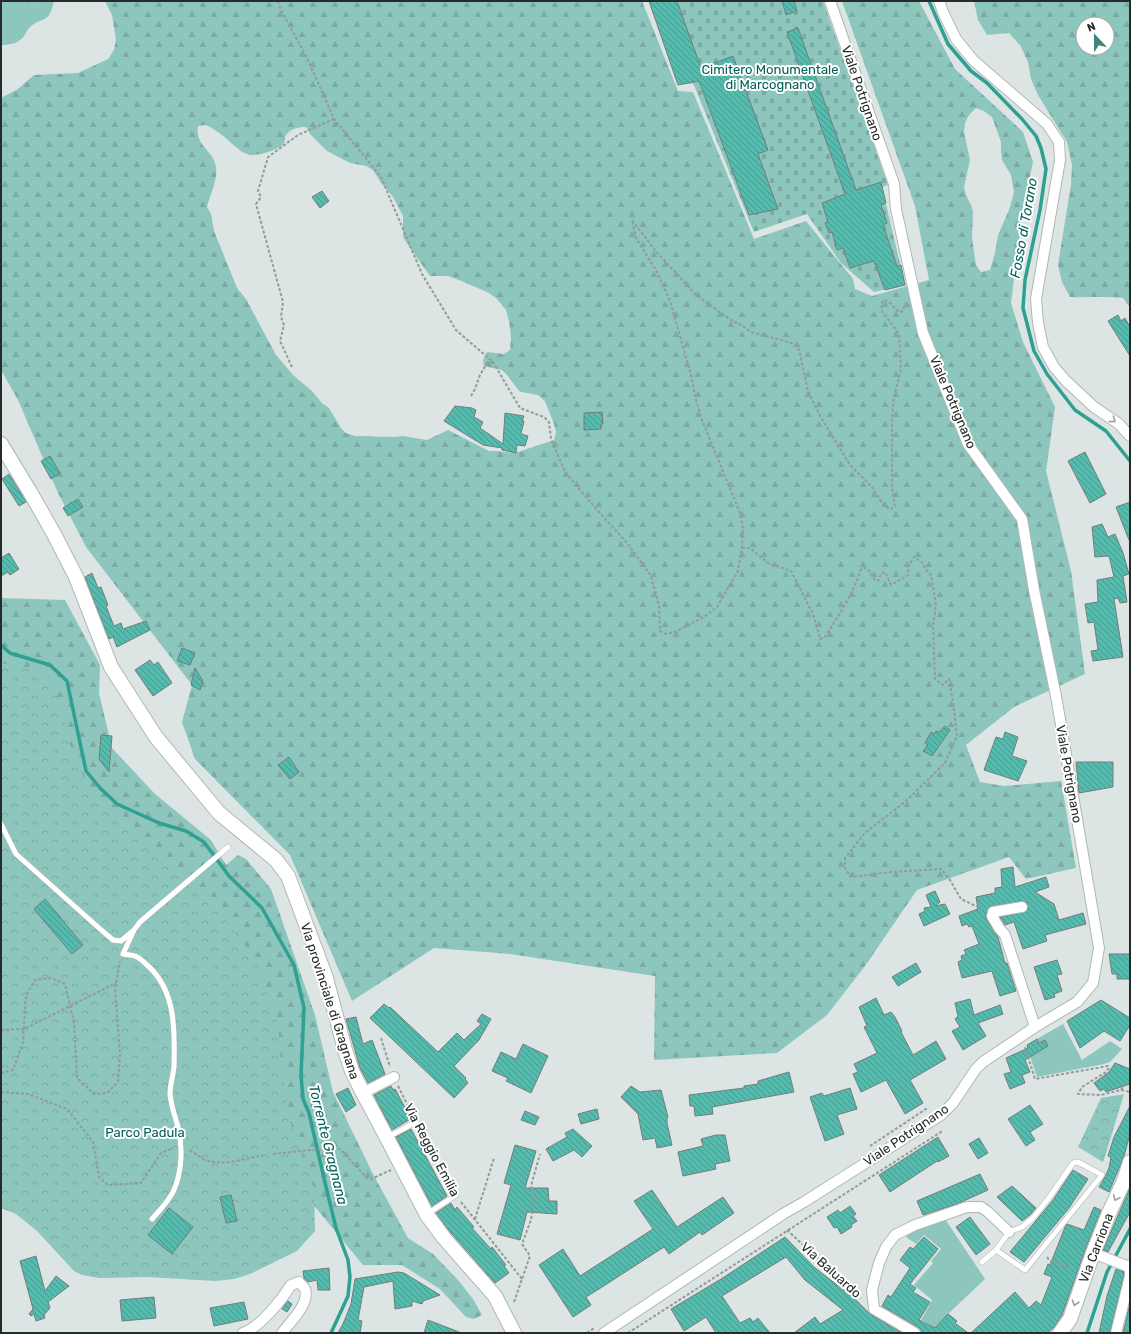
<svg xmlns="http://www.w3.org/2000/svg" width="1131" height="1334" viewBox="0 0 1131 1334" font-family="Rubik,sans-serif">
<defs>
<pattern id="forest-firs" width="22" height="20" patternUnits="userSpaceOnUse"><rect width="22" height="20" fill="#8dc6bc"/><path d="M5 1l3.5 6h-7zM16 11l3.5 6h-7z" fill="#7aaaa2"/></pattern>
<pattern id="cemetery-stones" width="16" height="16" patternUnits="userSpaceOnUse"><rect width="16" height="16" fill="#8dc6bc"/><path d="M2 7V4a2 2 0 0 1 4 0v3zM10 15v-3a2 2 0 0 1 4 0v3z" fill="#7aaaa2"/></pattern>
<pattern id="park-crowns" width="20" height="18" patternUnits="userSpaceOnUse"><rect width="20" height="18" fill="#8dc6bc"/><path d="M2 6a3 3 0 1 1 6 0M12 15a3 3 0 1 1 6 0" fill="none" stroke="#7aaaa2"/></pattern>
<pattern id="building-back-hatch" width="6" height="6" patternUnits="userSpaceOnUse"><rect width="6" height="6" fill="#52bdae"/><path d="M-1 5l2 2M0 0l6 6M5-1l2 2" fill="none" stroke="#449a8e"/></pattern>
</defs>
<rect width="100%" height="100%" fill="#dce5e3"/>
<path fill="#8dc6bc" d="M1,1H26L28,4L39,6L46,1H54C49,25 42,16 29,28C27,30 26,33 24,36C19,43 10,45 1,45Z
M1063,1024L1082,1060L1110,1041L1122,1049L1110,1062L1104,1064L1037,1077L1030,1056L1043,1049L1037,1039Z
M945,1219L985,1279L948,1314L935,1328L921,1320L932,1300L914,1285L933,1263L931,1261L941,1249L924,1235L916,1244L906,1237L912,1231Z"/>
<path fill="url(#forest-firs)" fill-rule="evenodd" d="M26,1H46L39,6L28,4Z
M105,1H642L678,91L693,92L754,239L806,221L853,279L855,289L872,296L929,280L915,206L842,1H919L955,69L1023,132L1033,162L1023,206L1011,303L1023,342L1055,407L1046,471L1071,571L1085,674L1014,707L966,745L980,782L1004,786L1061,781L1076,868L1026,879L1009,857L917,890L865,966L827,1015L777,1053L654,1060L655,976L510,954L434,948L352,1001L290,855L195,759L182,722L192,685L86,547L58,493L18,400L1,370V98L18,89L34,75L78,73L108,59L114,50L116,40L112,15ZM976,108L984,111L992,117L1001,142V151L1002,160L1011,175L1014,192L1009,210L998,235L995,253L990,270L981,272L976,265L972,238L973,211L970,203L966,195L964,187L970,160L964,132L965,123L969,115ZM206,125C212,128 217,131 222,135C230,141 240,153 250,155C257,156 280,150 284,143C285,141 285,139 285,137C289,129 298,127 306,127L310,134L327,151L350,163L366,166L373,170L381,183L392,195L403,216V237L410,248L430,276H448L464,282L489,293L496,298L506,310L509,321L511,338L510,350L504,354L487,352L483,360L484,366L502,370L507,375L519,391L522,392L538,395L545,401L554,424L556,432L554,440L518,452L511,453L497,451H489L448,430L427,440L403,436L394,437L355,436L346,433L341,428L329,408L322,403L312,391L293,375L276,355L246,299L237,288L214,231L211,214L207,207C210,195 218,180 216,167C213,149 195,147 198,126Z
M974,1H1130V307L1123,298C1105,296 1088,298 1070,297L1062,282L1058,265L1071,184L1072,165L1067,142L1038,95L1031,79L1028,62L1020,45L1009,33L987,35L978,20ZM1083,24H1107V48H1083Z
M1,598L65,600L100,665L99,693L112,748L155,794L211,840L226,865L238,855L246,859L271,889L315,1015L333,1092L373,1174L408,1238L433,1254L458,1280L473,1299L482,1315L474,1319L466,1317L440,1289L402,1265H363L311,1202L1,705Z"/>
<path fill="url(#cemetery-stones)" d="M649,1H823L888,185L882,187L905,285L874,292L841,263L807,214L754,232L693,83L678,85Z"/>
<path fill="url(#park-crowns)" d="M1,663L37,671L54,683L74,759L89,786L153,845L223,916L254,957L278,1024L281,1062L289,1118L314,1188L315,1231L297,1251L250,1274L234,1279L215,1281L147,1277L99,1278L82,1275L74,1271L37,1231L16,1214L1,1208Z
M1124,1094L1106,1153L1103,1162L1078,1147L1101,1098Z"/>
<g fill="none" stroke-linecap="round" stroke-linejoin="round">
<path stroke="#2fa092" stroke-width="3.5" d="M929,1L948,44L971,71L987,83L1022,119L1036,136L1041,148L1046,169L1040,210L1025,280L1023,308L1034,351L1047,374L1075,410L1106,431L1130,461
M1,645L10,653L50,665L67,681L86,771L100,788L117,804L159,823L186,831L204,842L229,876L262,908L294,965L304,1008L301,1075L303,1099L309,1113L326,1187L336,1228L348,1260L350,1277L348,1296L331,1333
M1087,1333L1107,1272L1130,1229"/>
</g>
<path fill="url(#building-back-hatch)" stroke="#747d7b" d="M649,1H677L701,68L733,56L768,150L758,154L778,209L749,215L699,81L678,85Z
M782,1H794L797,11L786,15Z
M798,28L856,190L881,182L886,203L881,205L887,223L883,225L897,266L901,265L905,285L885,290L874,261L850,268L843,248L837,250L832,232L829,233L825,223L828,222L822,203L845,194L787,32Z
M322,191L329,201L320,208L312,197Z
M1118,315L1121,321L1125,318L1130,327V356L1108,321Z
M455,406L472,408L476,410L474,417L483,422L480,428L503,444L505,413L524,416L522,421H524L521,434L528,436L525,446L517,445L516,453L502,450V448L483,445L444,421Z
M602,412L603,424H601V429L584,430V413Z
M1085,452L1106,494L1090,503L1068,461Z
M50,456L60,473L51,479L41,461Z
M9,474L26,502L19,506L2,479Z
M78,499L83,507L68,516L63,508Z
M1130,502V540H1129L1116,507Z
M1102,524L1108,537L1115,534L1123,553L1129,574L1123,576L1127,602L1120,603L1118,598L1114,599L1123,657L1093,661L1091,651L1098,650L1094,622L1088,623L1085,604L1098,602L1097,580L1114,577L1109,556L1095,557L1092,527Z
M9,553L19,569L10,575L8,572L1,576V558Z
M92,573L98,588L101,587L108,605L106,606L114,626L121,623L123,629L146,621L150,630L117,647L113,637L109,639L85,577Z
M182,648L195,653L190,665L177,661Z
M150,660L154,665L158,662L172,683L153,696L135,670Z
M195,668L203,681L200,690L191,685Z
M945,726L950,730L932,756L923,751L928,745L925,743L931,732L934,734L936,731L939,732Z
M1005,732L1018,737L1012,756L1027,761L1018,781L984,770L996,737L1003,739Z
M101,735L112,736L109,772L99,759Z
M289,757L299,772L290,779L278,765Z
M1076,762H1113V787L1079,793Z
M1013,867L1015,887L1046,877L1049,887L1035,892L1054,904L1059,920L1083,913L1086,924L1045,935L1047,941L1023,949L1014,922L1005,925L1000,917L1026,912L1028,909L1027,903L1021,901L989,907L986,914V919L998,937L1005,963H1007L1016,991L1000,996L992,971L962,978L958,962L962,960L961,956L966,954L964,950L979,944L972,926L969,927L967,924L962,926L959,916L978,909L976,897L995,893V888L1002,887L1001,869Z
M935,891L940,902L935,906L945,904L950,914L924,926L919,914L925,911L924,908L931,907L926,895Z
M45,899L83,945L72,954L34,909Z
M1109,954H1130V979H1117V974H1112Z
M1057,960L1062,974L1057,975L1062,991L1054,994L1055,997L1045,1000L1034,967Z
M916,963L921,972L898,986L892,977Z
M876,998L884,1015L891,1012L895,1017L902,1031L901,1032L913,1055L936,1041L946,1059L910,1080L923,1103L905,1114L886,1080L861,1092L853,1074L858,1072L854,1064L877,1053L864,1027L867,1026L859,1007Z
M970,999L974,1015L1000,1005L1003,1014L978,1023L986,1036L963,1050L952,1031L960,1027L955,1019L958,1016L955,1003Z
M1101,1000L1130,1018V1025L1120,1041L1104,1031L1080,1048L1067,1021Z
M384,1004L389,1008L390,1007L438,1052L457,1033L464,1040L481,1024L477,1021L482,1014L491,1019L479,1040L454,1066L466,1078L465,1079L468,1083L454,1098L370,1018Z
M356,1017L363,1044L372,1040L385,1074L368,1083L360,1068L346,1019Z
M1037,1039L1039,1043L1045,1040L1048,1046L1025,1060L1030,1072L1022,1075L1025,1083L1010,1089L1004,1074L1011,1072L1006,1058L1028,1048L1027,1045Z
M523,1044L548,1056L531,1093L506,1081L508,1078L492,1071L501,1052L516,1059Z
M1115,1063L1130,1069V1084L1106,1092L1104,1089L1100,1091L1094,1083L1109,1072Z
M789,1072L794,1092L712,1107L713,1114L695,1116L694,1106H690L689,1095L744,1088V1086L758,1084V1081Z
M391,1086L393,1090L395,1089L408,1113L406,1114L409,1120L392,1130L374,1095Z
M631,1086L640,1092L661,1090L668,1117L667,1118V1123L672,1145L657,1148L655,1138L643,1140L638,1114L621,1097Z
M348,1088L356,1105L346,1112L336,1094Z
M850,1088L857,1109L837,1115L844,1134L825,1141L810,1097L822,1093L824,1096Z
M1030,1105L1043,1124L1030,1132L1035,1140L1026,1146L1008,1119Z
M1130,1106V1134L1124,1156L1109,1192L1099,1187L1105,1177L1109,1168L1111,1157L1108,1156L1114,1137Z
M597,1109L599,1119L581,1124L578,1114Z
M525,1111L539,1117L535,1125L521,1120Z
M411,1129L447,1196L432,1206L396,1137Z
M573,1129L592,1146L582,1157L574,1150L553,1161L546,1149L567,1137L565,1133Z
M716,1135H725L730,1161L715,1164L716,1169L683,1176L678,1152L703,1146L701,1139Z
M938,1137L949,1156L938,1162L937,1161L890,1192L879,1175Z
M979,1138L988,1153L978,1159L969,1144Z
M515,1145L536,1151L525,1188H548L549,1201H557V1214L527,1212L520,1240L497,1234L511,1185L504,1183Z
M1073,1170L1088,1179L1069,1208L1024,1262L1010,1252L1053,1200Z
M980,1174L988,1190L957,1204L923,1215L917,1201Z
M1012,1186L1036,1208L1030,1215L1022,1221L997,1197Z
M1130,1188V1212L1108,1252L1103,1250Z
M652,1190L677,1227L723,1197L734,1213L702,1235L700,1232L669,1254L664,1247L599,1289L586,1297L591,1305L573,1317L539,1265L563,1249L580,1276L653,1229L634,1201Z
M231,1195L237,1221L226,1223L220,1197Z
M451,1203L455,1210L457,1207L474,1227L472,1228L491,1249L492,1247L506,1265L504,1266L509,1273L495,1283L451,1233L436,1213Z
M850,1206L856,1214L853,1216L857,1221L851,1225L852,1227L841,1234L837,1227L834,1228L827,1217L838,1210L840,1213Z
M1094,1207L1101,1210L1085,1250L1062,1315L1054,1327L1048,1333H971L1015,1292L1029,1308L1036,1301L1041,1305L1052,1277L1044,1274L1048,1264L1050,1265L1065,1227L1067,1224L1084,1230Z
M169,1208L193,1227L172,1254L148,1235Z
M970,1217L990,1244L976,1255L956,1227Z
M785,1237L814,1267L855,1299L870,1314L902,1333H794L815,1317L820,1324L843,1310L805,1280L786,1257L722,1296L740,1323L750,1318L753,1322L758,1318L770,1333H716L706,1317L684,1331L671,1309L721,1279Z
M924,1237L938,1249L910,1284L916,1288L913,1292L930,1302L919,1320L935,1328L948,1314L957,1321L955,1323L968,1333H921L918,1327L882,1306L888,1295L891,1297L910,1268L900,1260L910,1247L913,1249Z
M36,1256L45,1291L56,1276L69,1286L48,1302L50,1308L44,1315L45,1318L36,1321L34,1314L31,1316L29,1314L33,1309L20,1261Z
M329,1268L330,1290H318L317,1280L308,1282L304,1278L303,1271Z
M1116,1269L1124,1272V1275L1110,1333H1099L1107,1296Z
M398,1272L404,1273L440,1295L423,1301L422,1304L412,1301V1306L395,1309L393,1281L364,1287L358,1320L362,1321L360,1333H338L343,1324L351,1304L355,1279Z
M154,1297L156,1318L122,1321L120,1300Z
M288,1301L292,1304L287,1312L282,1309Z
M244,1302L248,1319L214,1326L210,1308Z
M1130,1303V1333H1123Z
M428,1320L459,1332V1333H424Z"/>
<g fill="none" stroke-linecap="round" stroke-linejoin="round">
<g stroke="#afb8b6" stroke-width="6">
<path id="lane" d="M1,824L16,854L99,928L113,940L121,941L134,930L140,922L228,847
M134,930L123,954C127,955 134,955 137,957C141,959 144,962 147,965C176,990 175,1031 174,1067C173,1076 170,1085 170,1094C171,1106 175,1116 178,1127C183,1147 182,1171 174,1190C169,1201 160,1210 152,1219
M388,1137L416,1122
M427,1214L456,1195
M982,1262L996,1250L1009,1232L1022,1227L1033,1218L1051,1195L1073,1163L1078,1162L1102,1175L1025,1270L996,1250"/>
</g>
<g stroke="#afb8b6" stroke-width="12">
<path id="street" d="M939,1L943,12L956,39L973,60L1047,124L1059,142L1060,160L1036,299L1038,323L1043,347L1054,367L1066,381L1094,407L1119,424L1130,436
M1022,907L993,912L992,916L999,928L1005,935L1035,1027
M363,1093L394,1077
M1093,1253L1129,1267
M243,1333C260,1327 281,1301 291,1285L299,1282C300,1284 304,1287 305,1289C310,1304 290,1322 282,1333
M604,1333L783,1214L804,1202L941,1115L953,1103L976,1069L983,1062L1035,1027L1077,1002L1093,983L1099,948L1056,696L1034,590L1022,519L968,444L923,333L896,209L894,184L830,1
M915,1333L874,1309L872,1290L879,1263L886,1247L895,1235L915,1225L967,1207H981L988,1212L1009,1232
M1116,1333L1130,1276V1265"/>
</g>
<g stroke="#afb8b6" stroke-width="16">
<path id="secondary" d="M1,444L30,492L54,534L76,577L111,667L156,737L219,813L276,860L288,876L326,978L345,1050L352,1071L363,1093L387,1138L427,1215L444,1238L495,1296L514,1333
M1060,1333L1070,1319L1093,1253L1110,1211L1124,1181L1130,1162"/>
</g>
<path stroke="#939a98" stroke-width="2" stroke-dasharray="3 2" stroke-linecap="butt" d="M278,1L281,10L307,58L334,119L381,177L422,274L456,330L493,362L520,408L544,417L549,422L551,439L565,472L598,511L628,544L651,576L659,606L660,631L666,634L675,632L704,617L717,607L738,571L742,548L743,528L740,513L702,420L695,396L691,375L670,301L657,272L636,238L632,220L654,249L696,295L731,320L743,326L751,332L792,343L799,350L808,391L820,416L850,465L872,487L884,506L891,509L895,506L892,489V417L894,397L901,369L899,334L882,311L881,304L884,300L889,302L899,312L903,311L905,303
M292,367L280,341L284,325L281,317L283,302L256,204L261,197L258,191L268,157L298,135L334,119
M471,396L475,389L480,375L487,363L493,362
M742,548H750L768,563L791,571L813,614L820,639L825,637C839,615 853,594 861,569L866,568C871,571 871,576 876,581L879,580L881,574L885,572L891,585L908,575V567L914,557L923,563L925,569L931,575L936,605L933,626L935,679L943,685L949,679L953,702L957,736L945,763L906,801L865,833L845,858V868L848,873L852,877L892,872L941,869L950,880L961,899L980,908L981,910
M1,1030L24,1029L116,983
M381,1038L390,1067
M1025,1047L1035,1079L1108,1066L1109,1068L1106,1072L1082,1087L1078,1094L1101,1095L1121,1090L1130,1092
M1,1073L13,1070L23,1042L26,995L35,980L51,978L65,984L74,1022L77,1078L94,1094L107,1093L118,1082L120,1055L115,989L120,961
M398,1086L412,1114
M1121,1090L1125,1084
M1,1092L28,1094L67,1109L93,1142L99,1177L108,1185L141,1183L161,1153L173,1148
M420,1128L452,1188
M870,1146L926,1109L927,1110
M190,1150C194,1153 199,1156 203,1159C222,1167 244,1159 263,1155
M273,1154L310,1150L340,1149L366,1177L371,1179L391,1170
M461,1202L522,1279
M475,1219L494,1158
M787,1230L861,1298
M1047,1257L1050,1261L1073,1269
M514,1302L530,1256L522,1244L531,1220L534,1199L531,1186L540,1154
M587,1333L594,1328
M628,1333L941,1132L940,1129"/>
<use href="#lane" stroke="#fff" stroke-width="5"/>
<use href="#street" stroke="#fff" stroke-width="10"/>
<use href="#secondary" stroke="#fff" stroke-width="14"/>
</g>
<defs><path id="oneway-chevron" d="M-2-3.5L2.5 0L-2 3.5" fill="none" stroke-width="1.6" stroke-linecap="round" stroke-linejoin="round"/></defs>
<g stroke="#9d9f9f">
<use href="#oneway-chevron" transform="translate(1113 420) rotate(36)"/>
<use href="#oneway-chevron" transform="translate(1116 1198) rotate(116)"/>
<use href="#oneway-chevron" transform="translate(1075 1303) rotate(109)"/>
</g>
<g text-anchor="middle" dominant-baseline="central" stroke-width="4" stroke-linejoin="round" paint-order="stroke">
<g font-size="13" fill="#016157" stroke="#fff">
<text x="770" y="69">Cimitero Monumentale<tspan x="770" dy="15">di Marcognano</tspan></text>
<text x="145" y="1132">Parco Padula</text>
</g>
<g font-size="13" fill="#262a29" stroke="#fff">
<text transform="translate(862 93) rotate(71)">Viale Potrignano</text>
<text transform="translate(953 402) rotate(67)">Viale Potrignano</text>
<text transform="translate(1069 774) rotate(80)">Viale Potrignano</text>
<text transform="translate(330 1001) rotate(72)">Via provinciale di Gragnana</text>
<text transform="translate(906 1135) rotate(-34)">Viale Potrignano</text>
<text transform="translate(432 1150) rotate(62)">Via Reggio Emilia</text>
<text transform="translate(1096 1248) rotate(-69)">Via Carriona</text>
<text transform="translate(831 1270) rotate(42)">Via Baluardo</text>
</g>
<g font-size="14" font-style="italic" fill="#026258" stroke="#fff">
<text transform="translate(1024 228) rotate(-80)">Fosso di Torano</text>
<text transform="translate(328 1145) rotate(76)">Torrente Gragnana</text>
</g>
</g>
<rect width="1131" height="1334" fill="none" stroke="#262a29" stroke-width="4"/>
<g transform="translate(1095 36) rotate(338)"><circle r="19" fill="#ffffff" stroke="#a8aaa9"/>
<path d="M0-3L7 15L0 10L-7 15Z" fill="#3f847a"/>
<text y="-6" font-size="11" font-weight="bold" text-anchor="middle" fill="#262a29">N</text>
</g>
</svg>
